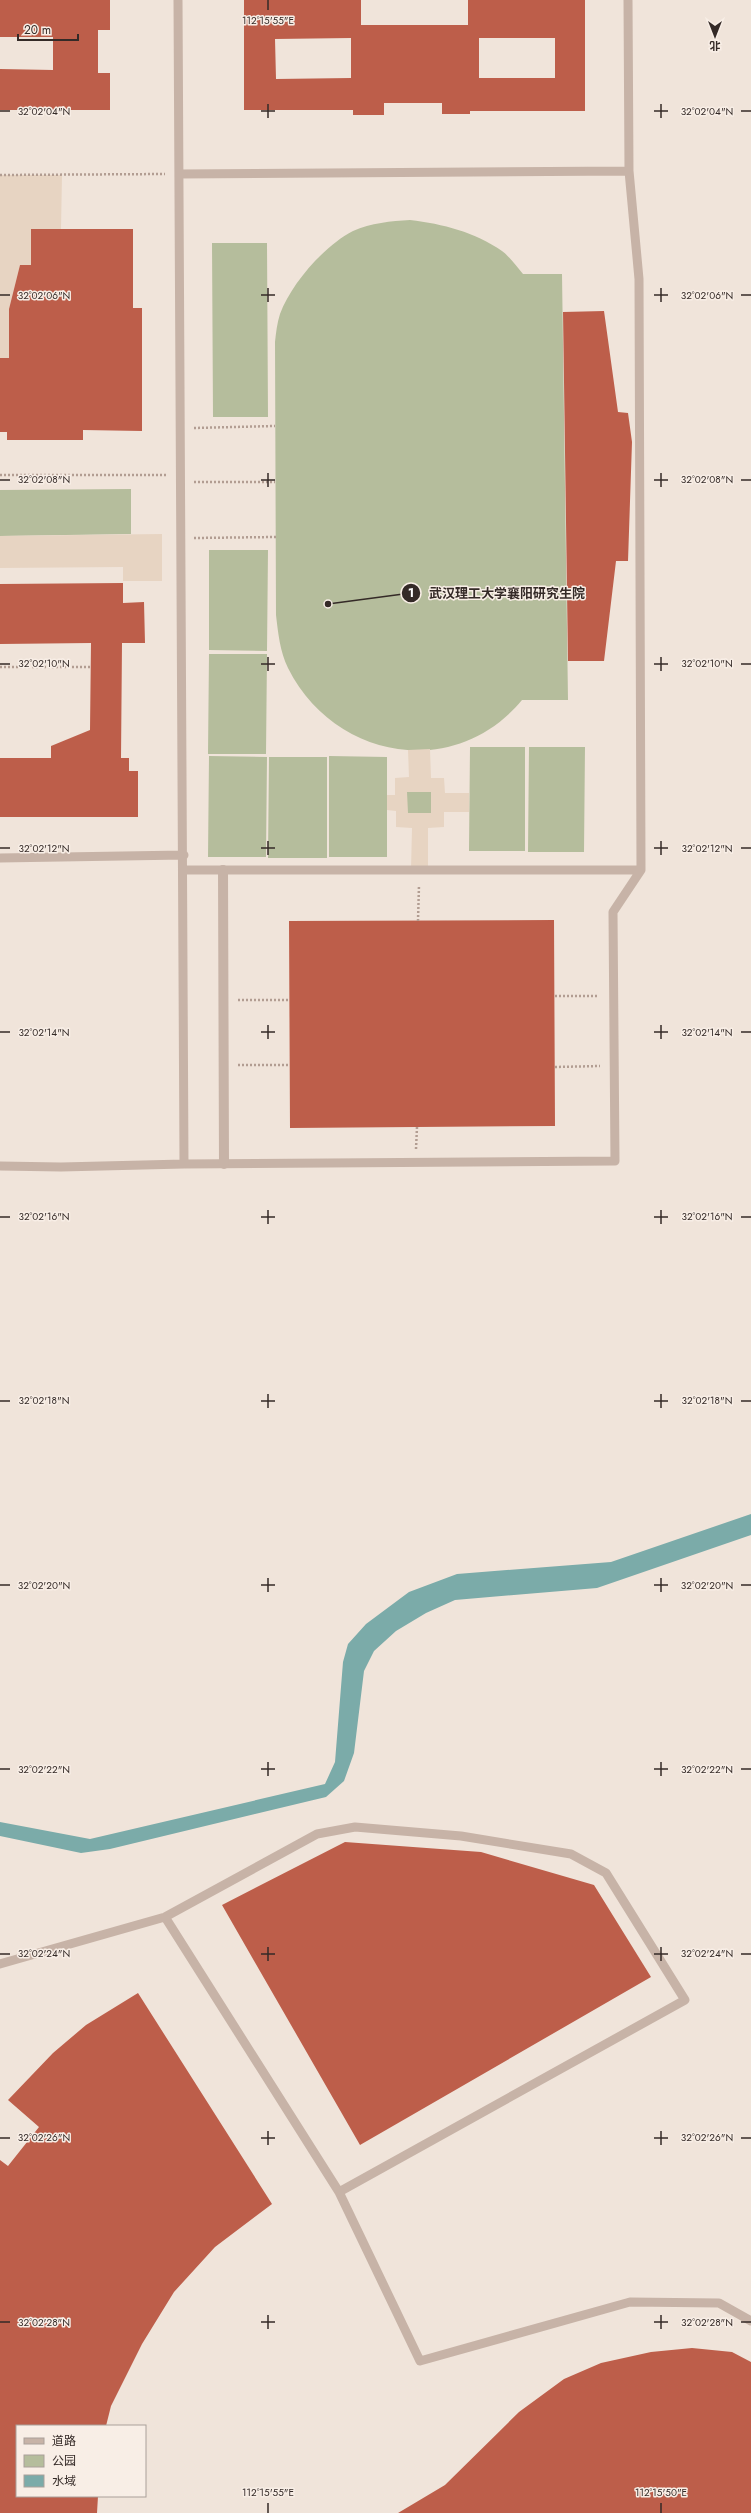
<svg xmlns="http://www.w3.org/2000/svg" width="751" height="2513" viewBox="0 0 751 2513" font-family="Jost,'Noto Sans SC',sans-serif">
<rect width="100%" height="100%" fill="#f0e4da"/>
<path fill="#b5bd9c" d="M410,220C443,224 475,232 502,251C510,257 517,267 523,274H562L568,700H522C455,781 334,760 288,668C280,652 278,632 276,615L275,342C276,333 277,323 280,314C291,284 324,246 353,231C371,223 391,221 410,220Z
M212,243H267L268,417H213Z
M131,489V534L0,536V490Z
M209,550H268L267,651L209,650Z
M209,654H267L266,754H208Z
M470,747H525V851H469Z
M529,747H585L584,852H528Z
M209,756L267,757L266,857H208Z
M329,756L387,757V857H329Z
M269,757H327V858H268Z
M407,792H431V813H407Z"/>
<path fill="#e7d4c2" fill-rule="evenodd" d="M0,175H62L61,229H31V265H20L9,309V358H0Z
M162,534V581H123V567L0,568V536Z
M430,749L431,778H444L445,793H469V812H444V827L428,828V870H411L412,828L396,827V811L387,810V795H395V778L409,777L408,750ZM407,792H431V813H408Z"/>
<path fill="#7baba9" d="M751,1514V1535L597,1588L455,1600L426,1613L396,1631L374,1651L364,1671L354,1753L344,1781L326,1797L110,1849L81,1853L0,1836V1822L90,1839L325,1784L335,1762L343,1662L348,1644L366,1624L409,1592L457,1574L611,1562Z"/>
<path fill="#bd5e4a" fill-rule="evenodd" d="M0,0H110V30H98V73H110V110H0V69L53,70V37H0Z
M244,0H361V25H468V0H585V111H470V114H442V103H384V115H353V110H244ZM351,38V78L276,79L275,39ZM479,38H555V78H479Z
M31,229H133V308H142V431L83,430V440H7V432H0V358H9V309L20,265H31Z
M604,311L618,412L628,413L632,442L628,561H616L604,661H568L563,312Z
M123,583V603L144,602L145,643H122L121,758H129V771H138V817H0V758H51V746L90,730L91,643L0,644V584Z
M554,920L555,1126L290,1128L289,921Z
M345,1842L481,1852L594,1885L651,1977L360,2145L222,1905Z
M138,1993L272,2204L215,2247L174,2292L142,2344L111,2406L106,2426H17V2496H98L97,2513H0V2160L8,2166L39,2127L8,2100L53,2053L86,2025Z
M692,2348L732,2352L751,2362V2513H398L445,2485L519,2412L564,2379L601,2363L651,2352Z"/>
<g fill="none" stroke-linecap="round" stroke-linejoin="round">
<path stroke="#b29d92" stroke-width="2.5" stroke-dasharray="2 2" stroke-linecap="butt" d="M0,175L165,174
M194,428L275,426
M0,475H167
M194,482H275
M194,538L276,537
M0,667H91
M418,921L419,885
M555,996H599
M238,1000H289
M238,1065H290
M555,1067L600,1066
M416,1149L417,1127"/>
<path stroke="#c7b3a7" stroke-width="9" d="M179,174L629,171L628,0
M0,858L184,855
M184,870H641L639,279L629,171
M184,1164L615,1161L613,912L641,870
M0,1166L61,1167L184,1164L178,0
M165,1917L339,2192L420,2361L630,2302L719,2303L751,2321
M0,1964L165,1917L317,1834L355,1827L461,1836L571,1854L606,1873L685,2000L339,2192"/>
<path stroke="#c7b3a7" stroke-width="10" d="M223,870L224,1164"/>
</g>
<path fill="none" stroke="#342a27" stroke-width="1.5" d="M268,0V10M268,104V118M661,104V118M0,111H10M261,111H275M654,111H668M741,111H751M268,288V302M661,288V302M0,295H10M261,295H275M654,295H668M741,295H751M268,473V487M661,473V487M0,480H10M261,480H275M654,480H668M741,480H751M268,657V671M661,657V671M0,664H10M261,664H275M654,664H668M741,664H751M268,841V855M661,841V855M0,848H10M261,848H275M654,848H668M741,848H751M268,1025V1039M661,1025V1039M0,1032H10M261,1032H275M654,1032H668M741,1032H751M268,1210V1224M661,1210V1224M0,1217H10M261,1217H275M654,1217H668M741,1217H751M268,1394V1408M661,1394V1408M0,1401H10M261,1401H275M654,1401H668M741,1401H751M268,1578V1592M661,1578V1592M0,1585H10M261,1585H275M654,1585H668M741,1585H751M268,1762V1776M661,1762V1776M0,1769H10M261,1769H275M654,1769H668M741,1769H751M268,1947V1961M661,1947V1961M0,1954H10M261,1954H275M654,1954H668M741,1954H751M268,2131V2145M661,2131V2145M0,2138H10M261,2138H275M654,2138H668M741,2138H751M268,2315V2329M661,2315V2329M0,2322H10M261,2322H275M654,2322H668M741,2322H751M268,2503V2513M661,2503V2513"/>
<g font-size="10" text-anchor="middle" fill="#342a27" stroke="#f8eee6" stroke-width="3" stroke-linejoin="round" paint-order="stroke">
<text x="268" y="24">112°15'55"E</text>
<text x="707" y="115">32°02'04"N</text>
<text x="44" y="115">32°02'04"N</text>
<text x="707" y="299">32°02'06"N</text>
<text x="44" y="299">32°02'06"N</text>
<text x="707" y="483">32°02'08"N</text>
<text x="44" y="483">32°02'08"N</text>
<text x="707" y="667">32°02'10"N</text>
<text x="44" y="667">32°02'10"N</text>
<text x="707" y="852">32°02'12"N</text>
<text x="44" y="852">32°02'12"N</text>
<text x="707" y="1036">32°02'14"N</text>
<text x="44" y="1036">32°02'14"N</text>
<text x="44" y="1220">32°02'16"N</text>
<text x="707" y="1220">32°02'16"N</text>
<text x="707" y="1404">32°02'18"N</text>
<text x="44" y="1404">32°02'18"N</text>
<text x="44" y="1589">32°02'20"N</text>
<text x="707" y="1589">32°02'20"N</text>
<text x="44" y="1773">32°02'22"N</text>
<text x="707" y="1773">32°02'22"N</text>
<text x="44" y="1957">32°02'24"N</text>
<text x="707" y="1957">32°02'24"N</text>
<text x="707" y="2141">32°02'26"N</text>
<text x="44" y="2141">32°02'26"N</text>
<text x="44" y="2326">32°02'28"N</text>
<text x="707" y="2326">32°02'28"N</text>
<text x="268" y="2496">112°15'55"E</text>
<text x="661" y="2496">112°15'50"E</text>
</g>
<path fill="none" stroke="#342a27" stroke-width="1.5" d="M328 604L411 593"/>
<g fill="#342a27" stroke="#f8eee6" stroke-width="1.5">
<circle cx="328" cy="604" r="4"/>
<circle cx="411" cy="593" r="10"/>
</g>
<g font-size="12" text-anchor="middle" font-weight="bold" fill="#fff">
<text x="411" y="597">1</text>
</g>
<g font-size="13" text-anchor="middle" font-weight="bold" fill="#342a27" stroke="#f8eee6" stroke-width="3" stroke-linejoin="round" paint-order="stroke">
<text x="507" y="598">武汉理工大学襄阳研究生院</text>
</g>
<rect x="16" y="2425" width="130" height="72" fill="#f8eee6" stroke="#aaa09a"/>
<rect x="24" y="2438" width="20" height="6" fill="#c7b3a7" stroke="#aaa09a"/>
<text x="52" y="2445" font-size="12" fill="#342a27">道路</text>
<rect x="24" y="2455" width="20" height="12" fill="#b5bd9c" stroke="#aaa09a"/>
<text x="52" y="2465" font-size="12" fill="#342a27">公园</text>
<rect x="24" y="2475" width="20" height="12" fill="#7baba9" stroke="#aaa09a"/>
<text x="52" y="2485" font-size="12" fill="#342a27">水域</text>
<g transform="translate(715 36) rotate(180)" stroke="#f8eee6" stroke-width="3" paint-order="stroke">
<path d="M0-3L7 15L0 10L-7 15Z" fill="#342a27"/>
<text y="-6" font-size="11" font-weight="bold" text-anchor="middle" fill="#342a27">北</text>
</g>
<path d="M18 34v6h60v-6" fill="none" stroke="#342a27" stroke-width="2"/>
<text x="24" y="34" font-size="12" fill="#342a27" stroke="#f8eee6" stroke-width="3" paint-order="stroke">20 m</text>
</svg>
